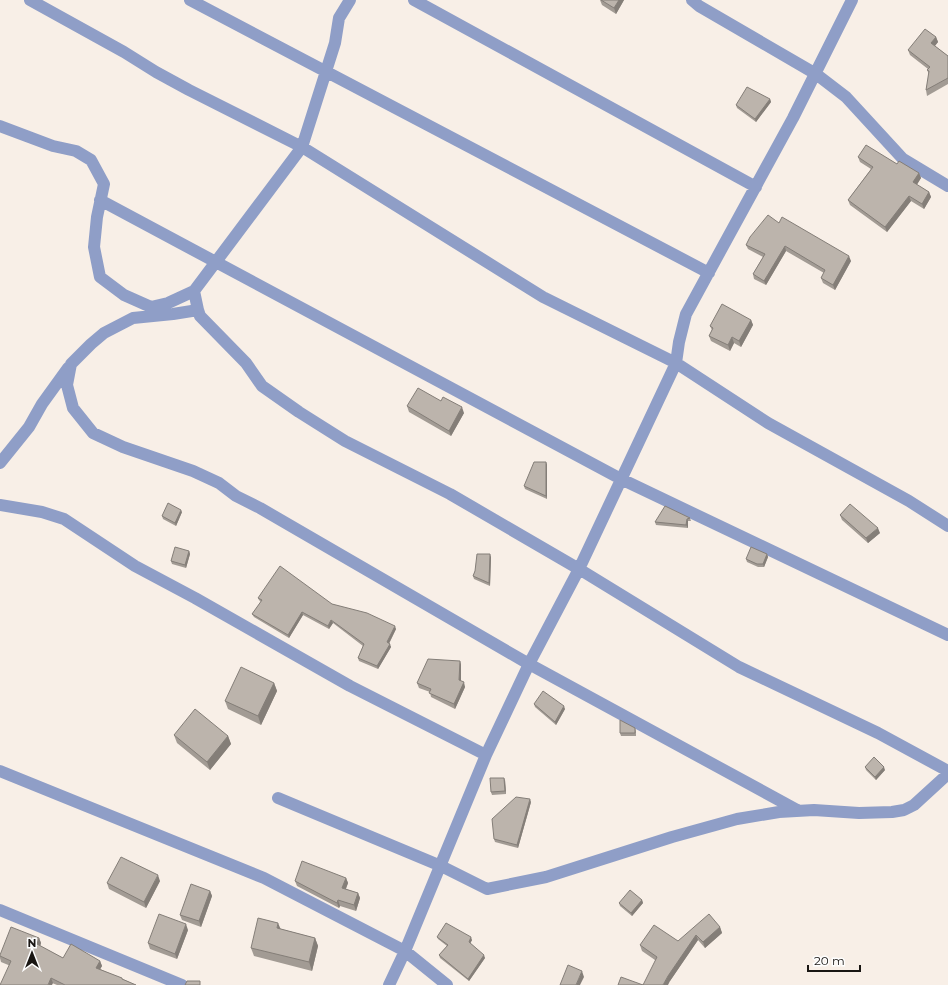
<svg xmlns="http://www.w3.org/2000/svg" width="948" height="985" viewBox="0 0 948 985" font-family="Montserrat,sans-serif">
<rect width="100%" height="100%" fill="#f8efe7"/>
<g fill="none" stroke-linecap="round" stroke-linejoin="round">
<path stroke="#8f9ec7" stroke-width="12" d="M30,0L124,52L156,72L189,90L302,147L543,297L676,363L768,423L909,501L948,526
M190,0L709,273
M414,0L756,187
M692,0L699,6L816,74L846,97L903,159L948,186
M0,126L53,146L76,151L91,160L104,184L97,217L94,247L100,277L124,295L151,307L168,303L194,291L302,147L335,43L339,18L350,0
M100,200L621,479L948,635
M194,291L198,310L200,316L246,363L262,386L299,412L345,441L450,494L579,569L739,667L878,733L948,771
M198,310L173,314L133,318L104,333L91,344L71,364L67,385L73,408L93,433L123,447L193,471L219,483L236,496L260,508L529,664L799,811
M0,463L29,427L42,404L68,368
M0,505L42,512L64,519L135,566L195,598L350,686L486,755
M0,771L264,878L405,951L447,985
M278,798L441,866L487,889L546,877L672,837L737,819L779,812L814,810L859,813L892,812L904,810L914,805L948,774
M0,910L182,985
M389,985L405,951L486,755L529,664L579,569L676,363L679,342L686,314L793,118L852,0"/>
</g>
<path fill="#a29b94" d="M600,0H624L616,14L602,5Z
M936,37L938,42L935,46L948,56V84L927,96L926,90L929,74L927,70L928,69L910,55L908,50Z
M770,99L771,102L756,122L737,108L736,105Z
M858,157L897,164L919,173L921,178L916,185L929,192L931,197L924,209L911,201L887,232L850,205L848,200L871,169L860,162Z
M779,223L851,261L835,290L823,283L821,278L824,273L786,251L766,285L754,279L753,274L763,257L748,249L746,245Z
M751,320L753,325L741,347L734,343L730,351L711,341L709,336L712,330L710,326Z
M407,406L464,413L451,436L409,412Z
M546,462L547,465V499L525,489L524,486Z
M182,512L176,526L163,519L162,516Z
M840,515L880,533L868,543L842,520Z
M690,518L691,521H688V528L656,525L655,522Z
M189,551L190,554L186,568L172,564L171,561Z
M767,554L768,557L764,567H758L747,562L746,559Z
M491,557L490,586L474,579L473,576L475,571Z
M258,598L332,604L396,629L389,644L391,647L378,669L359,661L358,658L363,646L333,623L329,629L303,615L289,638L254,617L252,614L261,602L259,600Z
M460,661L461,665V681L465,687L455,709L431,697L430,692L419,688L417,683Z
M274,683L277,691L261,725L228,709L225,701Z
M534,704L565,709L556,725L535,707Z
M635,728L636,731V736H621L620,733Z
M174,735L228,736L231,744L210,770L177,743Z
M865,767L885,770L876,780L866,770Z
M505,780L506,794L492,795L491,792Z
M531,802L518,848L495,842L494,839Z
M346,878L348,883L346,889L358,893L360,898L356,911L340,906L339,908L297,886L295,881Z
M160,881L146,908L109,889L107,883Z
M210,891L212,896L201,927L182,920L180,915Z
M642,900L643,903L632,916L620,906L619,903Z
M720,927L722,933L705,948L698,940L670,981L655,960L642,951L640,945L678,941Z
M281,929L315,938L318,946L312,971L254,956L251,948Z
M188,930L177,959L150,949L148,943Z
M437,937L472,940L470,943L485,958L469,981L440,958L439,955L447,946L438,939Z
M39,938L41,943L40,946L63,958L100,961L102,966L100,969L136,985H57L1,962L0,958V955Z"/>
<path fill="#847e78" d="M619,0H624L616,14L614,8Z
M936,37L938,42L933,48L931,43Z
M770,99L771,102L756,122L755,119Z
M919,173L921,178L915,188L913,182Z
M929,192L931,197L924,209L922,204Z
M909,196L911,201L887,232L885,227Z
M785,246L786,251L766,285L764,281Z
M849,256L851,261L835,290L833,285Z
M751,320L753,325L741,347L739,341Z
M732,337L734,343L730,351L728,345Z
M462,407L464,413L451,436L449,431Z
M546,462L547,465V499L546,496Z
M181,510L182,512L176,526L175,523Z
M687,519L688,521V528L686,525Z
M878,528L880,533L868,543L866,538Z
M189,551L190,554L186,568L185,565Z
M490,554L491,557L490,586L489,583Z
M767,554L768,557L764,567L763,564Z
M302,612L303,615L289,638L288,635Z
M331,620L333,623L329,629L328,626Z
M395,626L396,629L388,645L387,642Z
M390,644L391,647L378,669L377,666Z
M460,661L461,665V684L459,680Z
M464,682L465,687L455,709L454,704Z
M274,683L277,691L261,725L258,716Z
M564,706L565,709L556,725L555,722Z
M228,736L231,744L210,770L207,762Z
M884,767L885,770L876,780L875,777Z
M504,778L505,780L506,794L505,791Z
M530,799L531,802L518,848L517,845Z
M158,875L160,881L146,908L144,902Z
M346,878L348,883L344,893L342,888Z
M210,891L212,896L201,927L199,921Z
M358,893L360,898L356,911L354,905Z
M338,900L340,906L339,908L337,903Z
M642,900L643,903L632,916L631,913Z
M278,923L282,932L277,928Z
M186,924L188,930L177,959L175,954Z
M720,927L722,933L705,948L703,942Z
M696,935L698,940L670,981L668,985H663L668,976Z
M471,937L472,940L470,944L469,942Z
M39,938L41,943L39,950L37,944Z
M315,938L318,946L312,971L309,962Z
M484,955L485,958L469,981L468,979Z
M100,961L102,966L98,973L96,968Z
M582,971L584,977L580,985H576Z
M51,978L53,983L52,985H48Z"/>
<path fill="#bcb4ac" stroke="#847e78" d="M601,0H619L614,8Z
M925,29L936,37L931,43L948,56V78L926,90L929,71L927,70L930,67L908,50Z
M747,87L770,99L755,119L736,105Z
M866,145L897,164L899,161L919,173L913,182L929,192L922,204L909,196L885,227L848,200L873,167L858,157Z
M768,215L779,223L782,217L849,256L833,285L821,278L825,270L785,246L764,281L753,274L765,254L746,245L750,237Z
M722,304L751,320L739,341L732,337L728,345L709,336L713,328L710,326Z
M418,388L441,401L443,397L462,407L449,431L407,406Z
M534,462H546V496L524,486Z
M168,503L181,510L175,523L162,516Z
M850,504L878,528L866,538L840,515Z
M665,506L690,518L687,519L686,525L655,522Z
M175,547L189,551L185,565L171,561Z
M751,547L767,554L763,564H757L746,559Z
M477,554H490L489,583L473,576L475,571Z
M280,566L332,604L367,613L395,626L387,642L390,644L377,666L358,658L364,644L331,620L328,626L302,612L288,635L252,614L262,600L258,598Z
M428,659L460,661L459,680L464,682L454,704L429,693L431,689L417,683Z
M241,667L274,683L258,716L225,701Z
M543,691L564,706L555,722L534,704Z
M195,709L228,736L207,762L174,735Z
M620,720L635,728V733H620Z
M874,757L884,767L875,777L865,767Z
M490,778H504L505,791L491,792Z
M516,797L530,799L517,845L494,839L492,819Z
M121,857L158,875L144,902L107,883Z
M302,861L346,878L342,888L358,893L354,905L338,900L337,903L295,881Z
M191,884L210,891L199,921L180,915Z
M630,890L642,900L631,913L619,903Z
M159,914L186,924L175,954L148,943Z
M709,914L720,927L703,942L696,935L668,976L663,985H643L657,957L640,945L654,925L678,941Z
M258,918L278,923L277,928L315,938L309,962L251,948Z
M446,923L471,937L469,942L484,955L468,979L439,955L448,945L437,937Z
M11,927L39,938L37,944L63,958L71,944L100,961L96,968L122,978V979L136,985H65L51,978L48,985H0L11,961L0,956V955Z
M568,965L582,971L576,985H560Z
M621,977L643,985H618Z
M187,981H200V985H185Z"/>
<g transform="translate(32 953)" stroke="#fefefe" stroke-width="3" paint-order="stroke">
<path d="M0-3L7 15L0 10L-7 15Z" fill="#191613"/>
<text y="-6" font-size="11" font-weight="bold" text-anchor="middle" fill="#191613">N</text>
</g>
<path d="M808 965v6h52v-6" fill="none" stroke="#191613" stroke-width="2"/>
<text x="814" y="965" font-size="12" fill="#191613" stroke="#fefefe" stroke-width="3" paint-order="stroke">20 m</text>
</svg>
